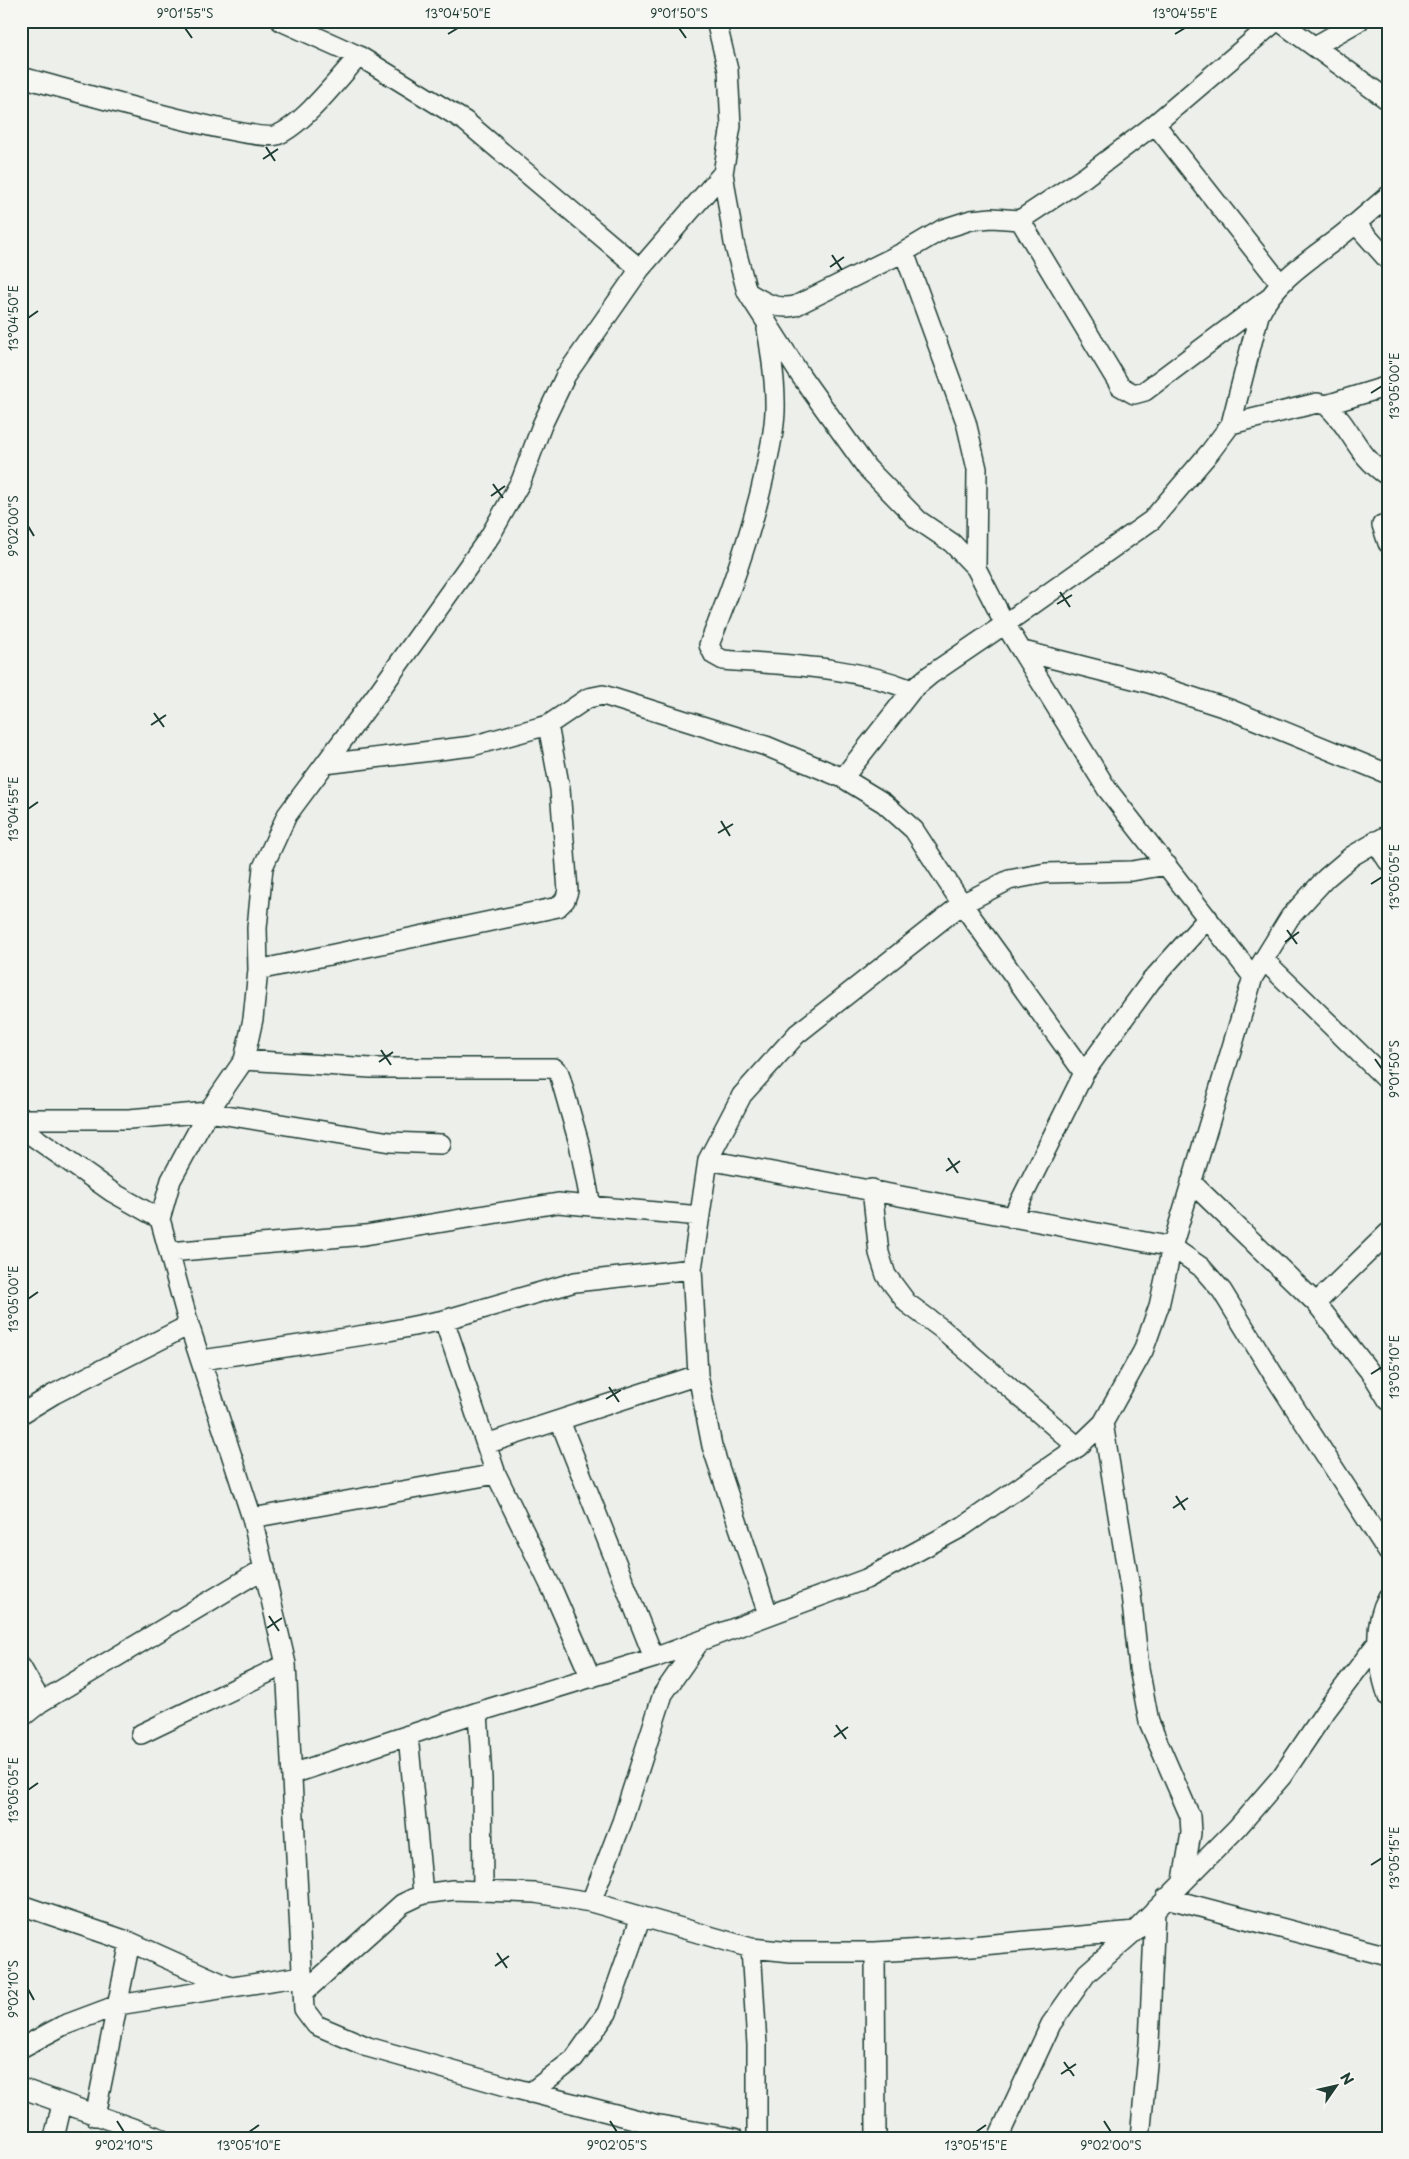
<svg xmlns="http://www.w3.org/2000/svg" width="1409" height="2159" viewBox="0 0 1409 2159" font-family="'Playpen Sans',sans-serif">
<rect width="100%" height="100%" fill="#edefea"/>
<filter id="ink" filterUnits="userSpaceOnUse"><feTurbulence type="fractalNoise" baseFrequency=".02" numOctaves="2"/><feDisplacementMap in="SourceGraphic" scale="10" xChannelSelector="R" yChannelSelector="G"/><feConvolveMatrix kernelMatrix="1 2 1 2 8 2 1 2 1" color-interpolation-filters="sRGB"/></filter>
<g filter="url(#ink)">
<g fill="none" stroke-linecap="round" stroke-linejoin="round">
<g stroke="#1f3d34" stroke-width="22">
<path id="minor" d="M281,21L359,56L465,121L640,269
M716,21L728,70L731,126L723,173L734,243L747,292C764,302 775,310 795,306L904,252L943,229L971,220L992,218L1020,220L1085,177L1155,124L1276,21
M1279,21L1388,100
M1315,46L1359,21
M21,77C57,86 256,144 277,135C303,125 339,78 359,56
M1155,124L1280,283
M723,173L640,269L566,375L542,425L521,481L490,536L380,690L287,815L263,867L257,928L258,970L253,1019L244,1060L208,1112L171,1180L160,1219L189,1325L252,1518L286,1664L304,2009L316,2025L368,2047L513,2088L654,2124L734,2138
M1020,220L1120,386L1134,394L1145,391L1265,301
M1356,224L1388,260
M904,252L966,422L977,469L976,568
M749,295L801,376L867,468L918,520L952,543L976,568L1005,624L930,675L912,690L843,778
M767,329C771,353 775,376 775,401C776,424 770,449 765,472C752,532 732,588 709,645L714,655L723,660C787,665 852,666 912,690
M1326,405C1352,427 1356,456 1388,476
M1231,424L1317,403L1326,405L1388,386
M1382,525L1388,543
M1023,651L1149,683L1229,709L1388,774
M325,764L472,746L548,725L588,698L603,695L766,746L843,778L884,803L914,830L962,904L1084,1073
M1375,841L1388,861
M1264,960L1388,1081
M258,970L558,907L565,900L568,891L560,789L548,725
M1253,977L1107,789L1005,624L1152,520L1210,452L1231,424L1259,315C1276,280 1308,261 1338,238C1355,225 1371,210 1388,196
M244,1060L371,1068H554L559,1073L579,1143L591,1206
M21,1119H129L208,1112L390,1142L441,1144
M21,1128L112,1192L160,1219
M708,1160L1172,1247L1201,1267L1222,1291L1273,1374L1388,1552
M1191,1182L1316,1303L1374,1377L1388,1400
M872,1189L879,1253L886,1275L907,1303L942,1329L1078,1447
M1012,1218L1084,1073L1151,981L1208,918
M169,1252L365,1235L558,1203L700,1216
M1316,1303L1388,1233
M444,1320L496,1474L553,1591L591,1678
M202,1360L384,1332L444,1320L575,1282L692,1269
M21,1414L54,1394L189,1325
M560,1421L654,1658
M1103,1423L1131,1594L1139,1668L1149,1722L1190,1816L1191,1833L1183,1880
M486,1444L698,1375
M252,1518L496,1474
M1388,1597C1371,1627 1378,1666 1388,1697
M768,1614L712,1446L698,1375L692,1269L708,1160L742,1095L797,1034L962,904L1009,880L1046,873L1132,871L1167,865
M21,1667L41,1702
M478,1712L482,1779L483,1891
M21,1718L41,1702L265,1568
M141,1734L286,1664
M408,1735L423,1894
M292,1774L478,1712L654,1658L700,1641
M1166,1898L1388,1956
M591,1902L622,1822L663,1694L700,1641L866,1579L962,1527L1078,1447L1103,1423L1143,1351L1159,1306L1172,1247L1253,977L1290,917L1326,878L1352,856L1388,835
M21,1905L130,1942L230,1987
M751,1948L757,2045V2138
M875,1952L876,2138
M303,1993L402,1904L423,1894L453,1890L535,1893L591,1902L751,1948L791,1952H875L972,1946L1135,1931
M21,2048L62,2026L118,2005L302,1976
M21,2088L160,2138
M530,2093L574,2059L607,2013L641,1917
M95,2116L130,1942
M54,2138L62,2104
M998,2138L1051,2024L1087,1973L1135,1931L1237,1828L1282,1776L1325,1712L1378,1642
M1140,2138L1149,2043L1155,1910"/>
</g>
<use href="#minor" stroke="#f6f6f2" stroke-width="19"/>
</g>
</g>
<path fill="none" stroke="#1f3d34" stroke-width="2" d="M185,28L192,38M679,28L686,38M448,34L458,28M1175,34L1185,28M266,147L275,161M263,159L278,149M832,255L842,270M830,267L844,257M28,318L38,311M1371,393L1382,386M493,484L503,498M491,496L505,486M28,526L34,536M1060,592L1070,607M1057,604L1072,595M154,713L164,727M151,725L166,715M28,809L38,802M721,821L730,836M718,833L733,824M1371,884L1382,877M1287,930L1297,944M1285,942L1299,932M381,1050L391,1065M1375,1059L1382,1069M379,1062L393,1052M948,1158L958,1173M946,1171L960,1161M28,1299L38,1292M1371,1374L1382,1367M609,1387L619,1402M606,1399L621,1390M1176,1496L1185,1510M1173,1508L1188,1498M269,1616L279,1631M267,1628L282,1618M836,1725L846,1739M834,1737L848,1727M28,1790L38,1783M1371,1865L1382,1858M497,1953L507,1968M495,1966L509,1956M28,1989L34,2000M1064,2062L1074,2076M1061,2074L1076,2064M117,2121L124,2132M610,2121L617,2132M1104,2121L1111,2132M249,2132L259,2125M976,2132L986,2125"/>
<rect width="1409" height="2159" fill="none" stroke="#f6f6f2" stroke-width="55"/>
<g transform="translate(1336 2086) rotate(56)" stroke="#f6f6f2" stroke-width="4" paint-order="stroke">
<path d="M0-4L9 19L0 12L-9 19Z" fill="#1f3d34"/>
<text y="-8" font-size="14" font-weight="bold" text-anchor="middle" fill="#1f3d34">N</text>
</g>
<rect x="28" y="28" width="1354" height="2104" fill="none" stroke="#1f3d34" stroke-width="2"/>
<g font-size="12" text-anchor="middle" fill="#1f3d34">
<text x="185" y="18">9°01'55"S</text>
<text x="458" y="18">13°04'50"E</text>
<text x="679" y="18">9°01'50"S</text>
<text x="1185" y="18">13°04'55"E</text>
<text transform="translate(14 318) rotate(-90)" y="4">13°04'50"E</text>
<text transform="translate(1395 386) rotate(-90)" y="4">13°05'00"E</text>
<text transform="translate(14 526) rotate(-90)" y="4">9°02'00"S</text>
<text transform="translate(14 809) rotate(-90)" y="4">13°04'55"E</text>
<text transform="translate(1395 877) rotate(-90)" y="4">13°05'05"E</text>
<text transform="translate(1395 1069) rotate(-90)" y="4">9°01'50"S</text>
<text transform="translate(14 1299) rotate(-90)" y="4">13°05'00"E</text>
<text transform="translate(1395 1367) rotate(-90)" y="4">13°05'10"E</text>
<text transform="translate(14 1790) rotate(-90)" y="4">13°05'05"E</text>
<text transform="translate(1395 1858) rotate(-90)" y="4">13°05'15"E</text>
<text transform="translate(14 1989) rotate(-90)" y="4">9°02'10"S</text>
<text x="124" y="2150">9°02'10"S</text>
<text x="249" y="2150">13°05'10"E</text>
<text x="617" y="2150">9°02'05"S</text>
<text x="976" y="2150">13°05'15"E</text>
<text x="1111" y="2150">9°02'00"S</text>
</g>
</svg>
